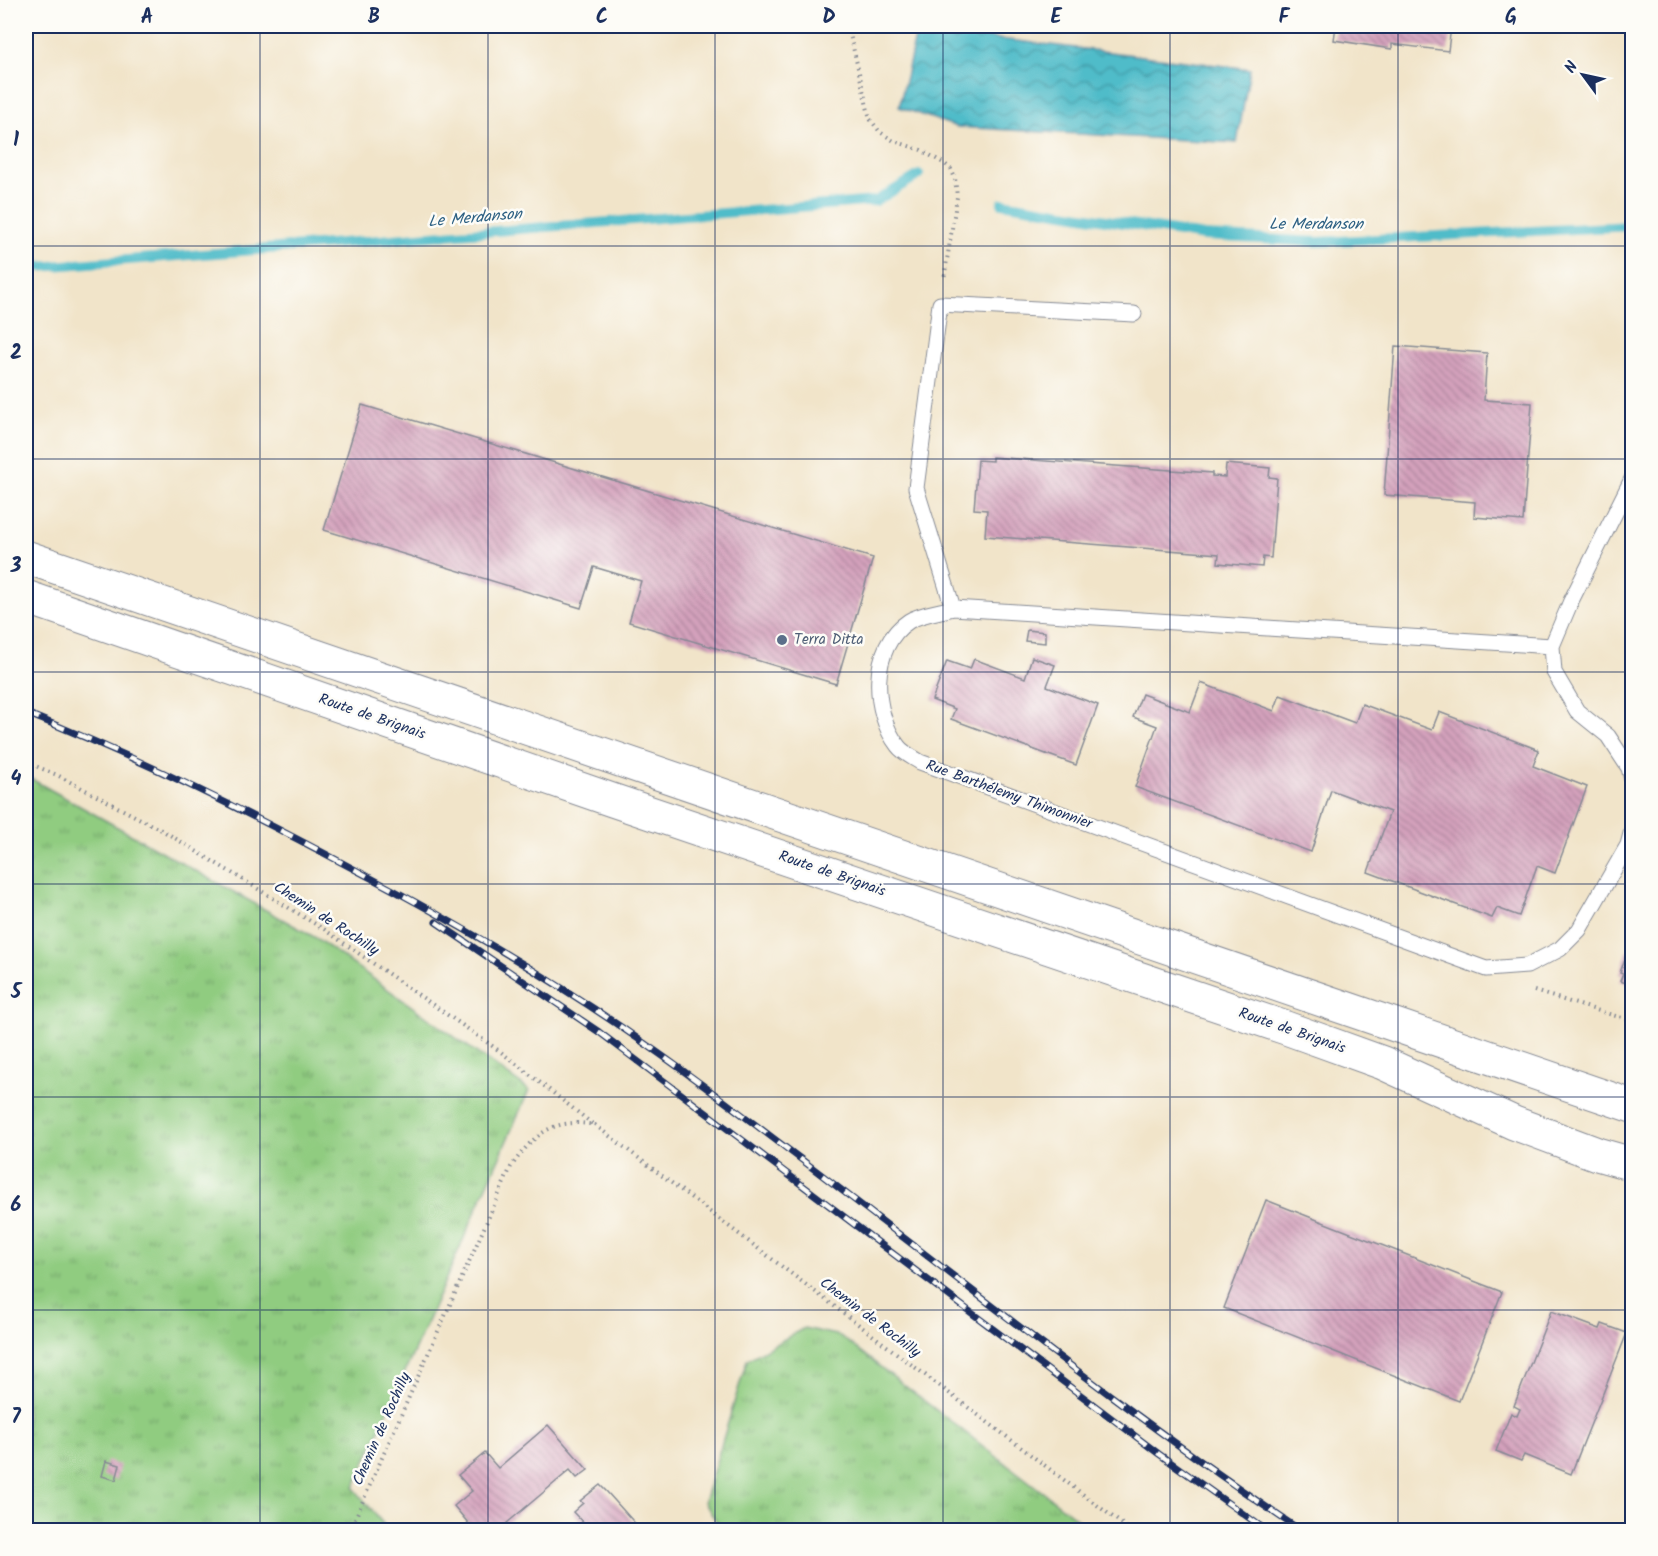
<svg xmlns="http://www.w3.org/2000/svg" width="1658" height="1556" viewBox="0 0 1658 1556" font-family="Kalam,sans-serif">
<defs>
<pattern id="grass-tufts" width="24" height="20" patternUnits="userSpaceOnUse" patternTransform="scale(1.5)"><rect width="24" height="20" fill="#90cc80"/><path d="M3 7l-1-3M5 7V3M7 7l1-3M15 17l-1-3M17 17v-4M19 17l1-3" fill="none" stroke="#75a66c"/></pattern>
<pattern id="water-waves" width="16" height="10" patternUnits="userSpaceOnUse" patternTransform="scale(1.5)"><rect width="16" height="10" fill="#4fbcc9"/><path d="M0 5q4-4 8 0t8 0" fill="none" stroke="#4199a6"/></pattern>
<pattern id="building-back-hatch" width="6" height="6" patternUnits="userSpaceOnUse" patternTransform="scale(1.5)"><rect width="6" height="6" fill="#d4a1bc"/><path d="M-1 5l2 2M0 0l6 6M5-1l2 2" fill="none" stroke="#ab849c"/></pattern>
</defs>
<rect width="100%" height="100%" fill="#fdfcf7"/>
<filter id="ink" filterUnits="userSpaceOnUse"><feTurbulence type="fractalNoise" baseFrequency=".0167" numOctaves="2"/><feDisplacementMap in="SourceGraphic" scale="12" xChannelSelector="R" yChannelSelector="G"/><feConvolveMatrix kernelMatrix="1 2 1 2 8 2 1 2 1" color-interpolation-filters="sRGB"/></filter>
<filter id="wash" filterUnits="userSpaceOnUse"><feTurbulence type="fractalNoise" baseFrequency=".008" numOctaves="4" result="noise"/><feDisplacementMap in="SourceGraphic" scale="24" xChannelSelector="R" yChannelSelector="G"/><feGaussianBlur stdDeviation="1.35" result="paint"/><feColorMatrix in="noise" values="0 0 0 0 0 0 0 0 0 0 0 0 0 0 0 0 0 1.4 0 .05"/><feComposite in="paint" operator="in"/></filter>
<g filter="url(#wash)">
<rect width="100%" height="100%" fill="#f1e4c9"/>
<path fill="url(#grass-tufts)" stroke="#567e6f" stroke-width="1.5" d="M26,776L316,938L529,1090L354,1488L388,1530H26Z
M804,1328L840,1336L1092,1530H722L704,1502L747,1360Z"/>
<path fill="url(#water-waves)" stroke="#357694" stroke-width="1.5" d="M917,29L1250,69L1237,143L957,127L899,107Z"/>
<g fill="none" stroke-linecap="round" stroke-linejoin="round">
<path stroke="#4fbcc9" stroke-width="10" d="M1002,203L1204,236L1318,242L1632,226
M26,268L876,201L919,175"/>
</g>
<g id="blocks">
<path fill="url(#building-back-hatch)" d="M1336,26H1451L1448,51L1392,44V49L1334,40Z
M1395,346L1487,353L1484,400L1532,403L1523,521L1474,517L1475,502L1384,495Z
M362,405L873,558L836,684L629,622L641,581L594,567L581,608L324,530Z
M992,457L1212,473V476L1225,477L1226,464L1270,468L1269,477L1277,478L1271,558L1263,557L1262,567L1218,563L1219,554L985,536L987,510L974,509L978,460L992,461Z
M1027,630L1045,632V643L1025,641Z
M1032,657L1055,665L1047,686L1098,705L1076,765L951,719L955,709L932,700L947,661L970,669L974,659L1025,678Z
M1201,683L1274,711L1280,695L1355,723L1362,704L1432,730L1439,712L1539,750L1533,766L1587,787L1555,873L1537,866L1519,916L1497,908L1492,918L1368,872L1390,812L1331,790L1311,852L1135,787L1157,726L1133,717L1142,694L1190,712Z
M1632,938V985L1620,981L1623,974L1620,973Z
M1266,1200L1502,1292L1459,1401L1224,1308Z
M1551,1311L1600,1329L1602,1324L1627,1333L1571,1474L1524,1455L1521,1461L1496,1451L1511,1413L1517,1416L1520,1409L1514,1406Z
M548,1425L588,1470L577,1478L570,1470L507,1523L513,1530H474L454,1506L472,1491L458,1475L485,1453L498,1468Z
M106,1461L120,1465L116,1480L102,1476Z
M600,1485L607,1492L641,1530H590L573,1512L583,1503L580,1501Z"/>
</g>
</g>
<g filter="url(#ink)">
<use href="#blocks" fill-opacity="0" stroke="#868a94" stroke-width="1.5"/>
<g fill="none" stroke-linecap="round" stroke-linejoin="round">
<g stroke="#868a94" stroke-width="17">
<path id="service" d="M1632,479L1571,601L1552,646L1554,672L1577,711L1608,736L1629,768L1632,780
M953,608L916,488L940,304L1134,314
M1552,646L953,608C939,612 920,614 909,621C869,647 872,712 898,746C903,753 914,758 920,762L1486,969L1527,966L1560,949L1579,930L1628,845L1632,830"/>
</g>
<g stroke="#868a94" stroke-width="35">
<path id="primary" d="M26,557L1632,1106
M26,597L612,800L1286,1028L1383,1063L1514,1123L1597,1154L1632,1164"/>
</g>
<path stroke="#868a94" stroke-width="4" stroke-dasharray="1.5 4.5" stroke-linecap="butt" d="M848,26L870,119L880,132L894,141L921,150L945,164L951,169L955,178L957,197L944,279
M26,762L57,775L165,832L325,930L501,1052L594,1125
M1534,991L1632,1021
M350,1530L511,1167C534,1134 553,1117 595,1125L1130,1530"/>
<use href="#service" stroke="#fff" stroke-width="15"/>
<use href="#primary" stroke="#fff" stroke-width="33"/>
<g stroke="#1b2f5e" stroke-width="7">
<path id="rail" d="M26,713C137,757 244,810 350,867C451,920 551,977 644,1043C701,1082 755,1125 810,1166C972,1289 1131,1417 1300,1530
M436,922L599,1032L1159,1454L1266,1530"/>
</g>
<use href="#rail" stroke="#fdfcf7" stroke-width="4.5" stroke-dasharray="14" stroke-linecap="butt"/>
</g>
</g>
<path fill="none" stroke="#1b2f5e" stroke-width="1.5" stroke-opacity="0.55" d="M260,26V1530M488,26V1530M715,26V1530M943,26V1530M1170,26V1530M1398,26V1530M26,246H1632M26,459H1632M26,672H1632M26,884H1632M26,1097H1632M26,1310H1632"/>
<circle fill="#5c6f8a" stroke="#fdfcf7" stroke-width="2" cx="782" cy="640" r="6"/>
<g text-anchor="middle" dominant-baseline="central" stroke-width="5" stroke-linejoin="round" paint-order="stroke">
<g font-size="15" fill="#4e5e75" stroke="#fdfcf7" text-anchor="start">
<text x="794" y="640">Terra Ditta</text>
</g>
<g font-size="15" fill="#1b2f5e" stroke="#fdfcf7">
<text transform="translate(372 717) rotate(19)">Route de Brignais</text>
<text transform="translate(1009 795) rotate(20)">Rue Barthélemy Thimonnier</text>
<text transform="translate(832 874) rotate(19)">Route de Brignais</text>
<text transform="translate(326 919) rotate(33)">Chemin de Rochilly</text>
<text transform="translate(1292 1031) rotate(19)">Route de Brignais</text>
<text transform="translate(870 1318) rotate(37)">Chemin de Rochilly</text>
<text transform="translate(382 1429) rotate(-66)">Chemin de Rochilly</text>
</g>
<g font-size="16" font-style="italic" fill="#2d6083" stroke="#fdfcf7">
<text transform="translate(475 218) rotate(-5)">Le Merdanson</text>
<text x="1316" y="224">Le Merdanson</text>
</g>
</g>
<rect width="1658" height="1556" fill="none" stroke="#fdfcf7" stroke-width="66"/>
<g transform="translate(1583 75) rotate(303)" stroke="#fdfcf7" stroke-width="4.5" paint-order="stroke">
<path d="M0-4.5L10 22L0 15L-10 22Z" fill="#1b2f5e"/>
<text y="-9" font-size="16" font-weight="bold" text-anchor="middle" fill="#1b2f5e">N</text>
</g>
<rect x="33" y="33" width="1592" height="1490" fill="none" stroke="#1b2f5e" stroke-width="2"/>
<g font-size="20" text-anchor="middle" font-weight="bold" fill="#1b2f5e">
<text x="147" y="23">A</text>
<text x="374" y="23">B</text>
<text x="602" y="23">C</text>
<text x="829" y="23">D</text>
<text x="1056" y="23">E</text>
<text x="1284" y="23">F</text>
<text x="1511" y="23">G</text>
<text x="16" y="146">1</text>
<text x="16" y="359">2</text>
<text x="16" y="572">3</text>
<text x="16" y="785">4</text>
<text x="16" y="998">5</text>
<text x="16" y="1211">6</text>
<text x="16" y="1423">7</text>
</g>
</svg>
